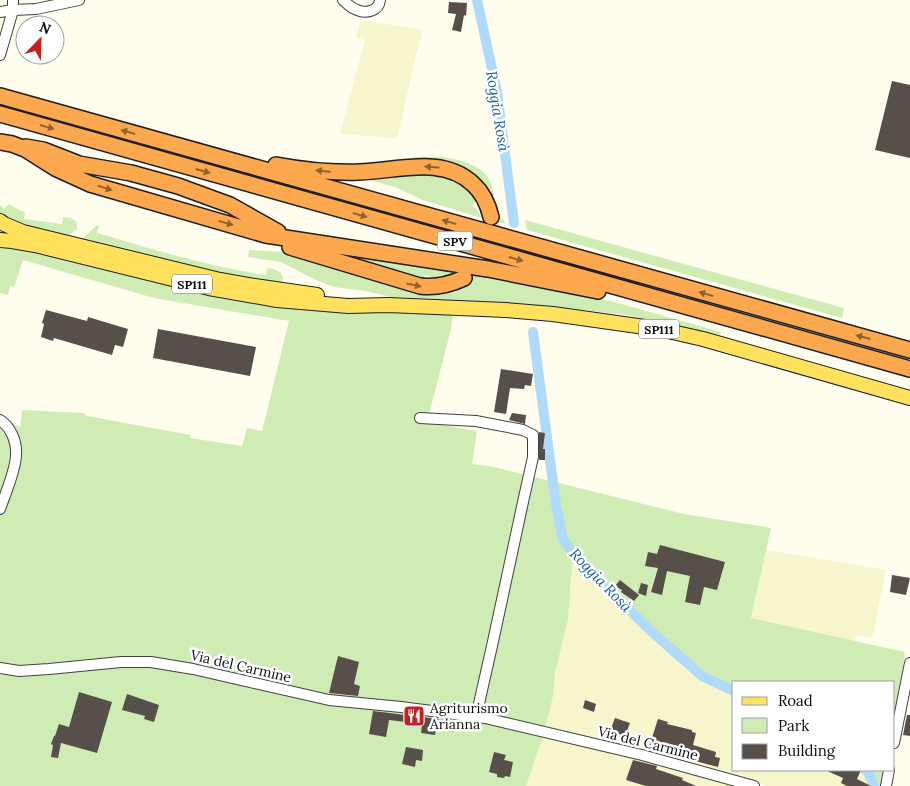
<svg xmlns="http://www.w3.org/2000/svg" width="910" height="786" viewBox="0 0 910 786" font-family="Lora,serif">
<rect width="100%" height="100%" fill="#fffdee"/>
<path fill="#f7f5cc" d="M361,20L422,30L397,138L340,134L365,40L356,37Z
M766,550L886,570L872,638L856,635L848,682L741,665Z
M574,559L686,668L703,680L734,695V770H862L865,774L870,786H766L670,757L534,729L553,696L555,673L573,560Z
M471,718L650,760L734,786H339Z"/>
<path fill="#cfecb5" d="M414,157C437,156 462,156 482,171C485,174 488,176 489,180C494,188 493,198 496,207C498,213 502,219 506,224L498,222L491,199V190H485L415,162Z
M418,174C442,174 462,180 477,199L472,206L477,209L482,218L423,200L395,187L361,178Z
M9,204L19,210L25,212L24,219L62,224L63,217L71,218L77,222V229L69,235L62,236L22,226L0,214V205L4,209Z
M525,220L844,308L842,318L527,230Z
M96,226H99L97,233C153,249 209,267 266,275L267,268C277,269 287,273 281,285L237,278L80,241Z
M0,245L13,246L307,307L453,315L451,329L427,422L477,431L472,464L494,467L684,514L771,528L751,618L905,652L894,724V682H734V695L694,674L670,654L574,559L573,560L571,576L568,619L555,673L553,696L544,733L526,786H0V419L20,427L22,410L84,413L87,416L191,435L190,438L242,446L247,428L262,431L289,321L154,298L23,260L14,287L10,286L8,295L0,293Z
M249,250L284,252L307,255L384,280L466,283L477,276L607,300L721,332L720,335L627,315L548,306L476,301L391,297L366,291L334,287L316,280L281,262L248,257Z
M335,250L459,271C447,276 437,281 425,275L423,279L333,255Z
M862,770H886L884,786H870L865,774Z"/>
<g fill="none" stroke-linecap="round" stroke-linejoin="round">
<path stroke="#b0daf9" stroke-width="10" d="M477,0L497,92L514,223
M533,332L556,505L563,539L578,560L651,631L702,676L734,691
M865,770L868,772L874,786"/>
</g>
<path fill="#574f49" d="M449,2L467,3L466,16L464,15L461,32L452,30L456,14L448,13Z
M892,81L910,85V158L875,150Z
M46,310L87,321L88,317L128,329L123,347L115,345L112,355L54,338L53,341L41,337L44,324L42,323Z
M158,329L256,347L250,376L153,358Z
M501,369L533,374L531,386L525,385L524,389L510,388L506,414L494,412Z
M512,413L526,415L525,424L509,420Z
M539,432L545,433L543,449H545V460H539Z
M660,545L725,562L717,590L704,587L700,605L685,602L690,576L667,571L662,595L651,592L658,568L645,566L648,552L657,554Z
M892,575L910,578L906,595L890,592Z
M620,580L639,595L634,601L621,592L622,590L615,586Z
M641,583L648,585L646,596L638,593Z
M338,656L359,662L354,684L360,686L358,696L329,693Z
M79,692L112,702L97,753L61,743L58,758L51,757L53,745L51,744L54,736H55L59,724L69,727Z
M127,694L159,705L154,722L144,719L145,716L122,710Z
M585,700L596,704L594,712L583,708Z
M373,711L455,721L454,732L436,729L435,735L421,733L422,724L389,720L386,737L369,734Z
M907,715H910V736L903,735Z
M615,718L630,723L625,736L610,731Z
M658,719L668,722L667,724L692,730V732L696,733L693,745L716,752L715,757L720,758L718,767L691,760V761L648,750Z
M406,747L423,750L422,761L416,760L415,767L402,764Z
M494,752L506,755L504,760L513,762L510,777L505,776L504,778L497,777V774L489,772Z
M633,760L657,766L656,769L683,778L682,780L696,786H646L626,780Z
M825,770H861L857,779L871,786H847L841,783L843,778Z"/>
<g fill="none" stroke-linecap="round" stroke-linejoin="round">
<path stroke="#dbd9cc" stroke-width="15" stroke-dasharray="15 8" stroke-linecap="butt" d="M469,274C486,261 495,239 491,217"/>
<g stroke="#404040" stroke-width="12">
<path id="minor" d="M343,0C347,4 351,8 357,10C366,14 379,11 380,0
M0,12L13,10L36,9L79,0
M0,55L13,10V0
M420,418L476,421L523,430L533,435V457L523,502L492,646L476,717
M0,420C11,427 17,442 16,455C16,469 5,495 0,509
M0,668L19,671L49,669L121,662H151L193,669L329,700L401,707L485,718L642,755L754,786
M894,743L910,663
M886,786L889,770"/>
</g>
<g stroke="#1e1e1e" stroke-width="16">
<path id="major" d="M0,221L4,224L23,232L220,280L248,285L317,295
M0,240L12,241L35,245L209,288L277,300L348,306L388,305L506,310L553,314L659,329L703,339L910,398"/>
</g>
<g stroke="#1e1e1e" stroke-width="18">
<path id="highway" d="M0,96L910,350
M0,114L910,369
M0,142L12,144L25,149L55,168L90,184L266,235L488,269L598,291
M26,147L43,150L79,164L131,173L178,186L230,205L278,232
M276,165C303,170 331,173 359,172C397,171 443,155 473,184C483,193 488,204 491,217
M290,247L420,286C436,288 449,285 464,278"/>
</g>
<use href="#minor" stroke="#fff" stroke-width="10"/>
<use href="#major" stroke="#ffe15e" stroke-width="14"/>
<use href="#highway" stroke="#fca84f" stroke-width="15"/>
</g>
<defs><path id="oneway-solid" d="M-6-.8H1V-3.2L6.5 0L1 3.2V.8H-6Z" transform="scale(1.25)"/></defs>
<g fill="#906231">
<use href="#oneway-solid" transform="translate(47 127) rotate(16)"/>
<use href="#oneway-solid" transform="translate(128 132) rotate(-164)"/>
<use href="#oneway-solid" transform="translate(432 167) rotate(-177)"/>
<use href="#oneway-solid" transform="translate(203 171) rotate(16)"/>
<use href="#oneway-solid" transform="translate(323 171) rotate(-175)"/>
<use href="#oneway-solid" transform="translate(105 188) rotate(18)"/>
<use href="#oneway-solid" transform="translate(360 215) rotate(16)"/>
<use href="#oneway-solid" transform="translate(449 222) rotate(-164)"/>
<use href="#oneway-solid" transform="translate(226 223) rotate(16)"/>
<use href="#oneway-solid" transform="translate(516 259) rotate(16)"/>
<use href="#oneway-solid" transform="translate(414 285) rotate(12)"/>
<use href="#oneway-solid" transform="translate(706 294) rotate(-164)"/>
<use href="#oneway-solid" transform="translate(863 337) rotate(-165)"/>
</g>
<defs>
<g id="restaurant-square" transform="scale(1.125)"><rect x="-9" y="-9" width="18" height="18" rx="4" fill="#c51f1e" stroke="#fff"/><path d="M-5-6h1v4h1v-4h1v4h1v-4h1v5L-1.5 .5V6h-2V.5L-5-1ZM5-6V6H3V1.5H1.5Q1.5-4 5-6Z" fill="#fff"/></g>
</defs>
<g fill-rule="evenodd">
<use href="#restaurant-square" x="414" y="716"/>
</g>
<g text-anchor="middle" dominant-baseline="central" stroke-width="5" stroke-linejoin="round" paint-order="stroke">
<g fill="#fff" stroke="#565656" stroke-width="1">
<rect x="437.5" y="231.5" width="35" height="19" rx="4"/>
<rect x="172" y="274.5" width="40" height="19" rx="4"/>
<rect x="639" y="319.5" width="40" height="19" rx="4"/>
</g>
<g font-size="12" font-weight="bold" fill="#0d0d0d">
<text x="455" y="241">SPV</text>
<text x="192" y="284">SP111</text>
<text x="659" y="329">SP111</text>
</g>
<g font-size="14" fill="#0d0d0d" stroke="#fff">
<text transform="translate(241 666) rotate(13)">Via del Carmine</text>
<text transform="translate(648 743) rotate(14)">Via del Carmine</text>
</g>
<g font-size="14" fill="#0d0d0d" stroke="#fff" text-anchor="start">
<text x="430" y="708">Agriturismo<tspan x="430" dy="16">Arianna</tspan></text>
</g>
<g font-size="15" font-style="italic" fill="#105ca6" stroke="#fff">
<text transform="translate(498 111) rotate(81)">Roggia Rosà</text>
<text transform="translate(601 580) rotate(46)">Roggia Rosà</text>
</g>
</g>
<rect x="732" y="681" width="162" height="90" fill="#ffffff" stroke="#9e9e9e"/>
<rect x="742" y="697" width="25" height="8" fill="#ffe15e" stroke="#9e9e9e"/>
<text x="778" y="706" font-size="15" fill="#0d0d0d">Road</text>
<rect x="742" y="718" width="25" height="15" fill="#cfecb5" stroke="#9e9e9e"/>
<text x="778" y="731" font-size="15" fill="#0d0d0d">Park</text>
<rect x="742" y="744" width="25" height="15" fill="#574f49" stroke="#9e9e9e"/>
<text x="778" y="756" font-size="15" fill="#0d0d0d">Building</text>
<g transform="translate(40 40) rotate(23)"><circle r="24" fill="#ffffff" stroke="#9e9e9e"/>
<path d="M0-4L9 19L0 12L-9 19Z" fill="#c51f1e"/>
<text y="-8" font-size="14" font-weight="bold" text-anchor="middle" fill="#0d0d0d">N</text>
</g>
</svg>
